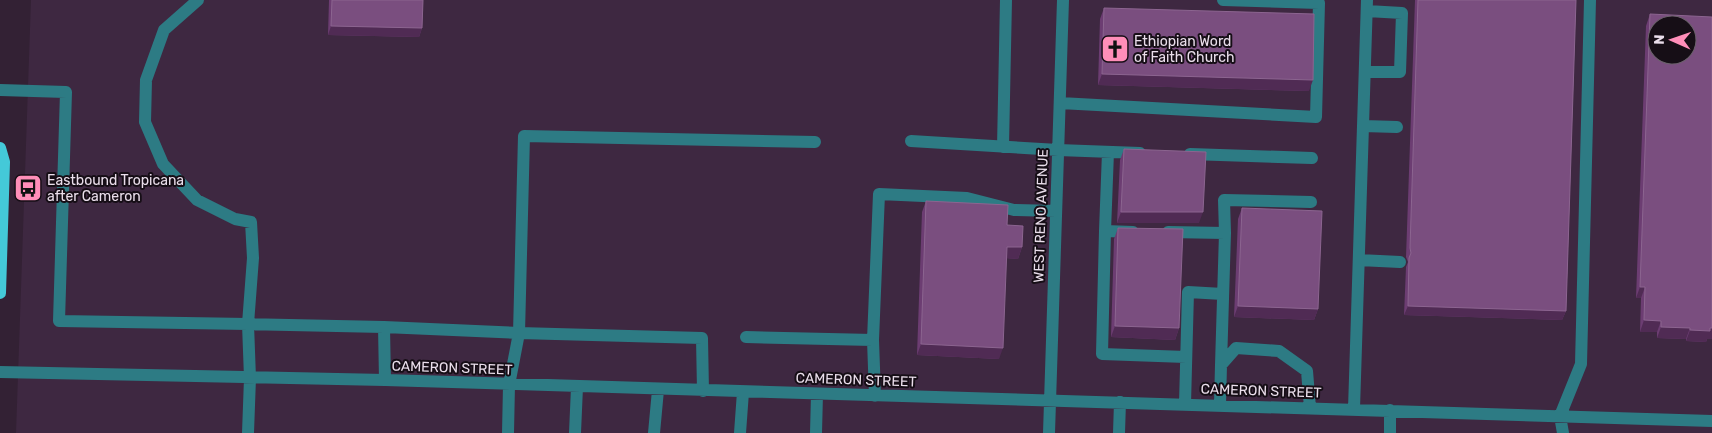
<svg xmlns="http://www.w3.org/2000/svg" width="1712" height="433" viewBox="0 0 1712 433" font-family="Rubik,sans-serif">
<rect width="100%" height="100%" fill="#332134"/>
<path fill="#3e2841" fill-rule="evenodd" d="M31,0H1712V433H16ZM1657,25H1687V55H1657Z"/>
<g fill="none" stroke-linecap="round" stroke-linejoin="round">
<path stroke="#2d7b84" stroke-width="12" d="M1365,72H1400L1402,13L1367,11
M0,90L66,92L59,321L248,324L253,258L251,222L235,219L197,200L163,164L145,122L146,80L164,30L198,0
M1060,103L1316,117L1319,3L1223,0
M1363,126L1397,127
M911,141L1058,150L1140,153
M1003,147L1006,0
M1108,152L1105,231L1133,232
M1190,154L1312,158
M1105,231L1102,354L1186,357
M1168,232L1225,233L1221,365
M1225,233L1224,200L1311,202
M1359,260L1400,262
M384,327L519,333L509,385L508,433
M746,337L873,340L875,396
M873,340L879,194L967,198L1014,210L1056,211
M0,372L385,380L1712,421
M703,391L702,338L519,333L524,136L815,142
M1185,404L1188,292L1223,294
M1220,405L1221,365L1236,348L1279,351L1307,371L1310,408
M1354,409L1367,0
M1390,410V433
M248,433L250,378L248,324L384,327L385,380
M575,433L577,387
M654,433L658,390
M740,433L743,392
M816,433L817,394
M1049,433L1063,0
M1119,433L1120,402
M1563,433L1560,416L1581,364L1590,0"/>
<path stroke="#44c9d8" stroke-width="12" d="M0,148L4,162L0,293"/>
</g>
<path fill="#6c3d72" d="M329,0H423L422,28L419,37L328,35Z
M1415,0H1576L1566,311L1562,320L1404,315L1406,267L1408,262L1406,257Z
M1104,8L1309,91L1098,85L1100,19Z
M1650,14L1707,339L1706,342L1686,341V339L1657,338V332H1640L1641,298H1636L1646,26Z
M1124,149L1199,223H1117L1120,160Z
M926,201L1007,225L1022,247L1018,259L1006,258L999,359L917,355L922,212Z
M1242,208L1318,309L1314,320L1234,317L1238,219Z
M1118,228L1179,328L1175,340L1111,337L1114,239Z"/>
<path fill="#502b54" d="M331,26L422,28L419,37L328,35Z
M1102,74L1313,80L1309,91L1098,85Z
M1121,212H1203L1199,223H1117Z
M1007,247H1022L1018,259L1003,258Z
M1640,287H1645L1641,298H1636Z
M1238,306L1318,309L1314,320L1234,317Z
M1408,306L1566,311L1562,320L1404,315Z
M1644,320L1661,321L1657,332H1640Z
M1115,326L1179,328L1175,340L1111,337Z
M1661,327L1690,328L1686,339L1657,338Z
M1712,328V339H1707L1706,342L1686,341L1690,330Z
M921,344L1003,348L999,359L917,355Z"/>
<path fill="#7a4e7f" stroke="#8c6590" fill-rule="evenodd" d="M332,0H423L422,28L331,26Z
M1418,0H1576L1566,311L1408,306L1409,258L1411,253L1410,248Z
M1104,8L1314,14L1313,80L1102,74Z
M1650,14L1712,17V328H1710V331L1690,330V328L1661,327V321L1644,320L1645,287H1640ZM1657,25H1687V55H1657Z
M1124,149L1206,152L1203,212H1121Z
M926,201L1008,205L1007,225L1023,226L1022,247H1007L1003,348L921,344Z
M1242,208L1322,211L1318,309L1238,306Z
M1118,228L1183,229L1179,328L1115,326Z"/>
<defs>
<g id="church-square" transform="scale(1.4375)"><rect x="-9" y="-9" width="18" height="18" rx="4" fill="#ff8eb9" stroke="#160e16"/><path d="M-1.2-6h2.4v3.5h3.3v2.4h-3.3V6h-2.4V-.1h-3.3v-2.4h3.3Z" fill="#111"/></g>
<g id="bus-square" transform="scale(1.4375)"><rect x="-9" y="-9" width="18" height="18" rx="4" fill="#ff8eb9" stroke="#160e16"/><path d="M-5-6H5V4H4V6H2V4H-2V6H-4V4H-5ZM-3.5-4V0h7V-4ZM-3.5 1.2v1.5H-2V1.2ZM2 1.2v1.5H3.5V1.2Z" fill="#111"/></g>
</defs>
<g fill-rule="evenodd">
<use href="#church-square" x="1115" y="49"/>
<use href="#bus-square" x="28" y="188"/>
</g>
<g text-anchor="middle" dominant-baseline="central" stroke-width="4" stroke-linejoin="round" paint-order="stroke">
<g font-size="14" fill="#eadeeb" stroke="#160e16" text-anchor="start">
<text x="1134" y="41">Ethiopian Word<tspan x="1134" dy="16">of Faith Church</tspan></text>
<text x="47" y="180">Eastbound Tropicana<tspan x="47" dy="16">after Cameron</tspan></text>
</g>
<g font-size="14" fill="#eadeeb" stroke="#160e16">
<text transform="translate(1041 216) rotate(-88)">WEST RENO AVENUE</text>
<text transform="translate(452 368) rotate(2)">CAMERON STREET</text>
<text transform="translate(856 380) rotate(2)">CAMERON STREET</text>
<text transform="translate(1261 391) rotate(2)">CAMERON STREET</text>
</g>
</g>
<g transform="translate(1672 40) rotate(272)"><circle r="24" fill="#160e16" stroke="#6b616b"/>
<path d="M0-4L9 19L0 12L-9 19Z" fill="#ff8eb9"/>
<text y="-8" font-size="14" font-weight="bold" text-anchor="middle" fill="#eadeeb">N</text>
</g>
</svg>
